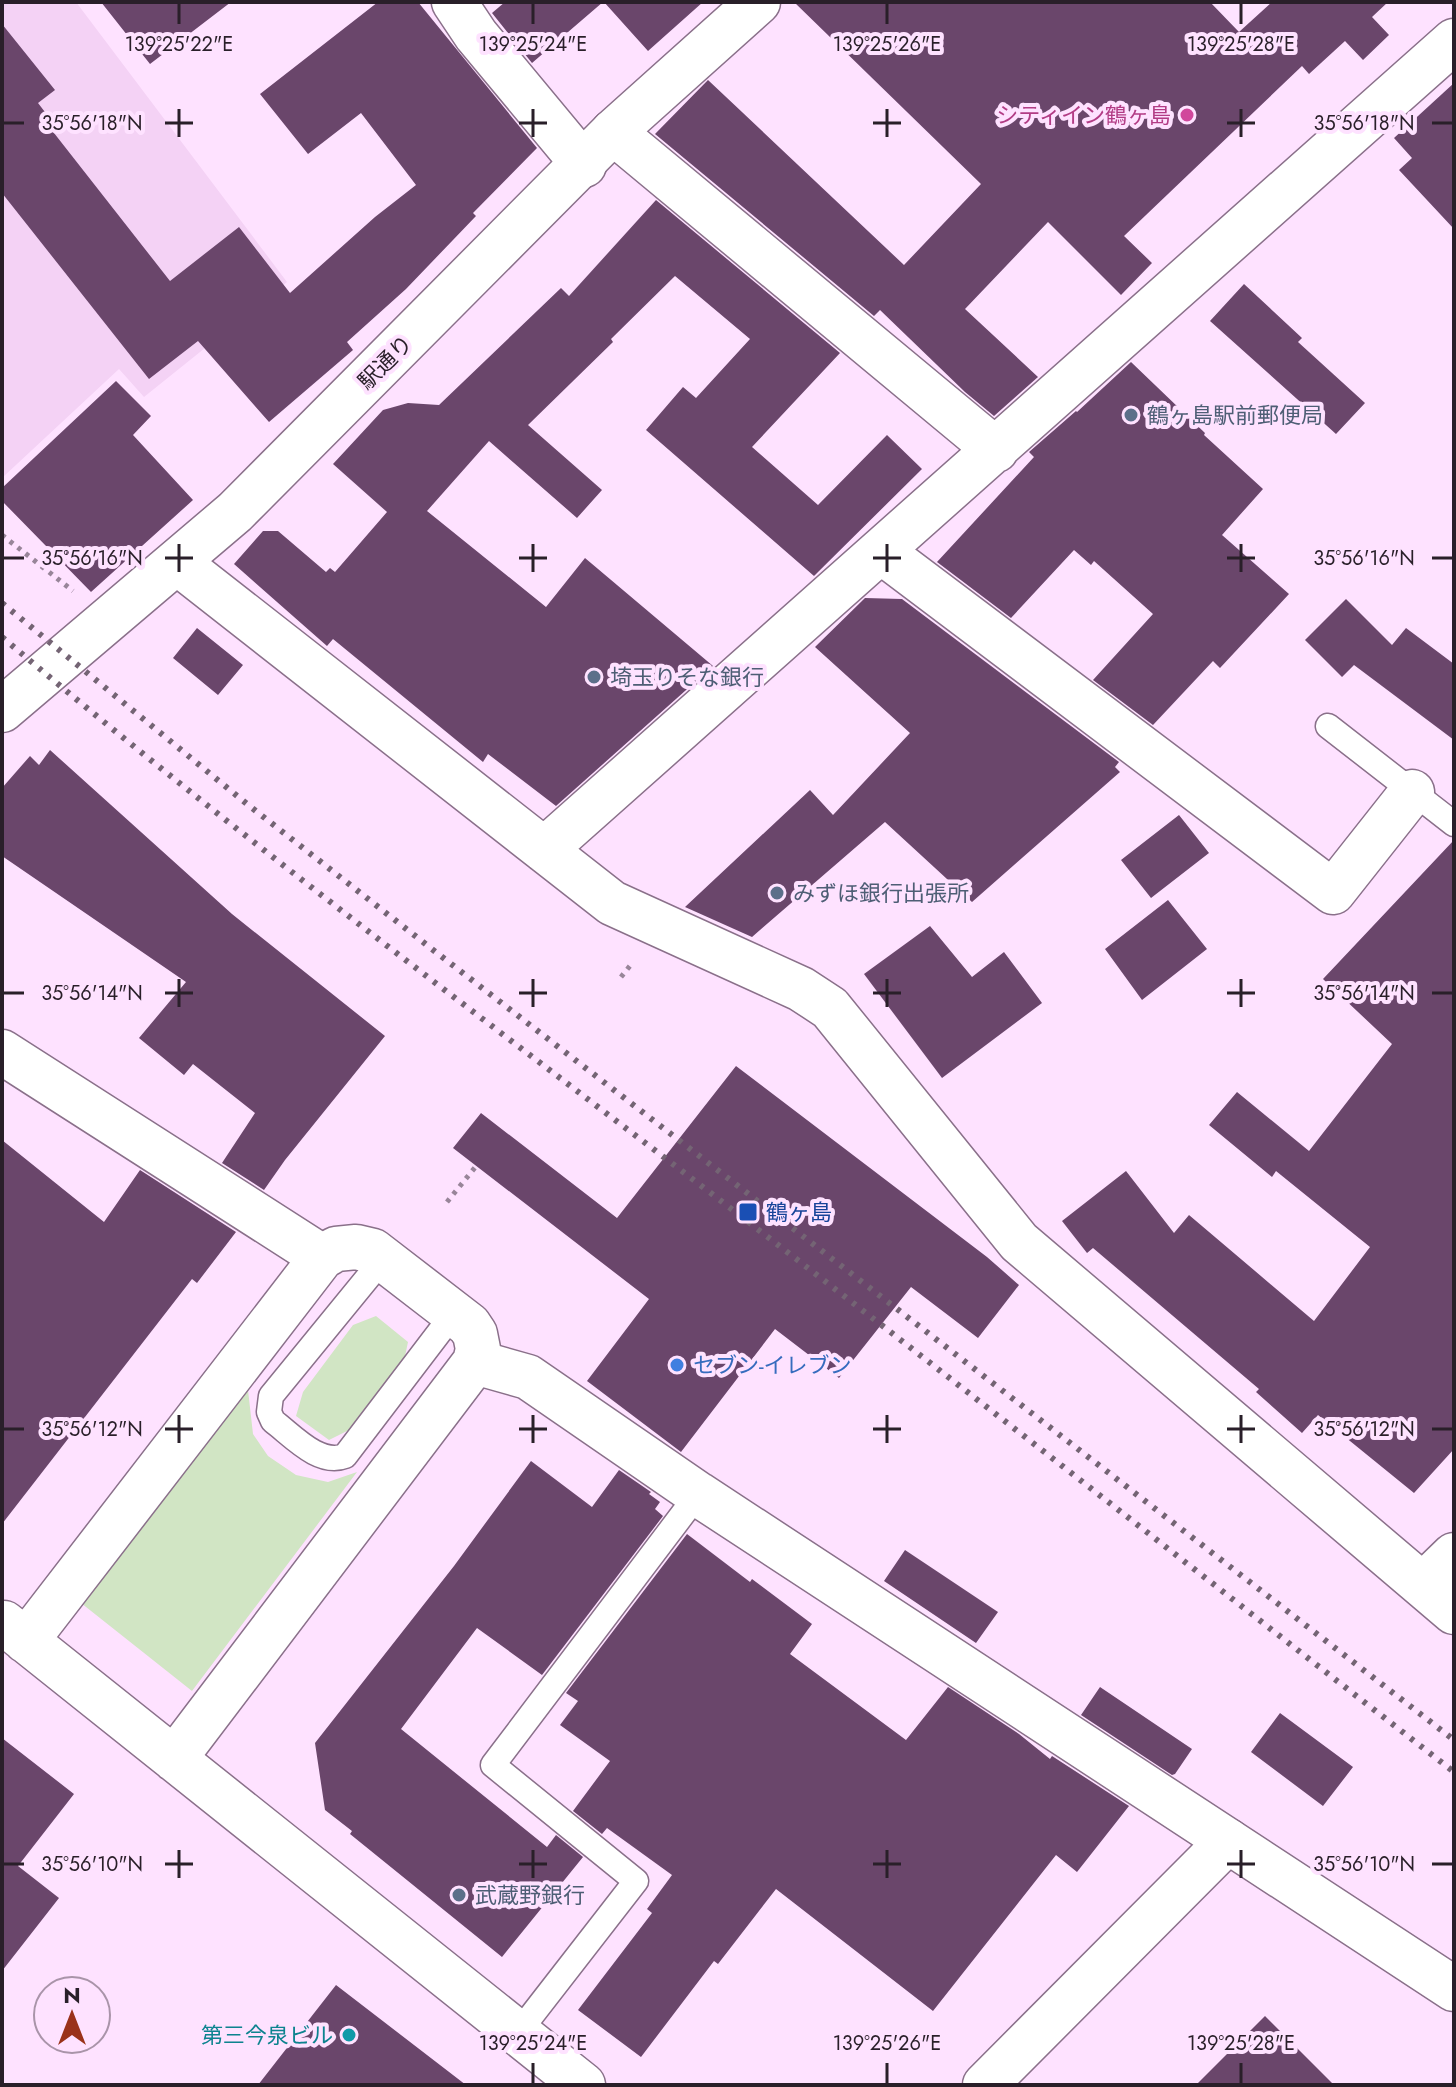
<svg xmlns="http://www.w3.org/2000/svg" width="1456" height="2087" viewBox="0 0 1456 2087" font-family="Jost,'Noto Sans JP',sans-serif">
<rect width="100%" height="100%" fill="#fee2ff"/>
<path fill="#f4d2f5" d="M2,2H76L287,282L144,397L119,369L2,478Z"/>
<path fill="#d1e5c4" d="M376,1316L408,1342L404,1361L351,1429L329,1440L296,1416L303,1392L353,1325Z
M248,1390L253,1434L268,1456L296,1475L328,1482L357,1472L192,1691L81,1603Z"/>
<path fill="#6a466b" d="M101,2H231L150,64Z
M378,2H418L537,148L473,213L476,216L406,289L347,342L353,350L269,422L198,341L149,379L2,193V24L55,90L38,103L58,129L54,133L170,281L239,227L290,293L375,217L416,185L361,113L308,154L260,94Z
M505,2H603L532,63L492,13Z
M604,2H703L648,51Z
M794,2H1210L1239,32L1272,2H1388L1372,17L1389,35L1363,60L1345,41L1309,74L1302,66L1124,236L1152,263L1121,295L1048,222L965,309L1038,377L994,416L965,392L880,310L874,316L655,134L708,80L904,265L981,184Z
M1454,83V229L1399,170L1412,158L1394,138Z
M656,200L840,353L752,447L818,505L887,435L922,469L814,576L646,430L683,387L696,398L750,339L675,276L611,339L613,342L528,425L602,490L577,518L489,441L427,511L546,607L585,558L713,666L556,806L488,754L483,762L333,639L327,646L234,564L263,531H278L326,572L330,568L335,572L387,512L333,464L383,410L408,403L439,405L561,288L569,296Z
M1244,284L1302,338L1298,342L1365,403L1336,434L1210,321Z
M1131,362L1205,433L1204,435L1263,489L1222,535L1289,594L1220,668L1213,661L1153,725L1093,680L1153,614L1094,561L1091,565L1074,550L1011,618L937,562L1034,457L1029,452L1076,411L1077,412Z
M116,381L151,416L133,435L193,500L91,592L2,501V488Z
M865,598L902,599L1119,762L1115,767L1120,772L972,902L885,822L752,937L685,907L810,790L833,815L910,733L815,647Z
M1346,599L1392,645L1406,628L1454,664V740L1354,665L1342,677L1305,640Z
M197,628L243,665L218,695L173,658Z
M50,750L232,914L385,1036L285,1160L264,1190L222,1163L255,1113L193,1064L184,1075L139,1038L186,982L2,856V788L30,756L39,765Z
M1179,815L1209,853L1151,898L1121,860Z
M1454,840V1449L1414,1493L1318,1415L1302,1433L1256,1392L1259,1389L1093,1248L1087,1253L1062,1221L1126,1171L1174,1233L1189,1215L1314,1321L1370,1247L1276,1171L1272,1177L1209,1125L1237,1092L1309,1151L1392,1044L1323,979Z
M1168,900L1207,949L1142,1000L1105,949Z
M930,926L972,977L1004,952L1042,1003L942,1078L864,974Z
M736,1066L987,1257L1019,1285L978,1338L911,1287L839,1378L775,1329L681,1452L587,1381L649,1299L453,1148L481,1113L617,1218Z
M2,1140L104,1222L140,1170L236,1232L197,1283L192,1279L2,1524Z
M531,1461L592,1507L619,1470L651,1492L649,1494L660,1502L655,1509L663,1516L542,1675L477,1628L401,1729L547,1847L556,1835L583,1857L502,1957L350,1834L352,1831L325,1810L315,1743L454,1566Z
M687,1534L750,1582L752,1579L812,1624L790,1654L906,1740L948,1687L1019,1734L1050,1759L1052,1756L1129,1806L1077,1872L1056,1855L933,2011L776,1889L718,1964L714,1961L641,2057L578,2010L652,1913L647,1909L672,1875L607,1828L602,1834L573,1811L610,1761L560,1725L578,1701L566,1693Z
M905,1550L998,1612L976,1643L884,1581Z
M1100,1687L1192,1749L1175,1774L1172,1775L1081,1715Z
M1280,1713L1353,1767L1323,1806L1251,1752Z
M2,1738L74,1794L18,1866L59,1898L2,1971Z
M336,1985L466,2085H258Z
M1265,2016L1334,2085H1196Z"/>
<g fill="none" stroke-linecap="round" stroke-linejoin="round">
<g stroke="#8a708a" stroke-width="27">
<path id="lane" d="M1328,726L1454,824
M383,1259L271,1396L269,1412L273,1421C293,1436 319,1466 345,1456L454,1313
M518,2033L636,1881L493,1765L698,1494"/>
</g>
<g stroke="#8a708a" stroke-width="47">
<path id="street" d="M454,2L476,35L584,165
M613,132L996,450
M882,552L1333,892L1412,792
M178,563L612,903L801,989L830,1008L1019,1242L1454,1612
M544,850L1454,41
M2,1052L322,1257
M475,1362L528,1377L698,1494L1454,1989
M1423,1585L1454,1555"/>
</g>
<g stroke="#8a708a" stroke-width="47">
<path id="secondary" d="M2,710L235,512L613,132L758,2
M4,1623L583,2085
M26,1641L322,1257L336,1249L356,1247L373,1251L469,1325L475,1334L478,1349L475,1362L174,1759
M985,2085L1228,1841"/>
</g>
<path stroke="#988599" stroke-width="5" stroke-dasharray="4 6" stroke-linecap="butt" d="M2,535L73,591
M621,977L633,962
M447,1202L477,1165"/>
<use href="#lane" stroke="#fff" stroke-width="24"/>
<use href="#street" stroke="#fff" stroke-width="44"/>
<use href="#secondary" stroke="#fff" stroke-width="44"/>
<path stroke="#746474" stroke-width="6" stroke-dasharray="4 8" stroke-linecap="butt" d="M2,603L247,804L437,953L1454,1740
M2,637C240,839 491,1024 738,1214C978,1399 1215,1586 1454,1772"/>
</g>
<path fill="none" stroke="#291f29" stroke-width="3" d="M179,4V24M533,4V24M887,4V24M1241,4V24M179,109V137M533,109V137M887,109V137M1241,109V137M4,123H24M165,123H193M519,123H547M873,123H901M1227,123H1255M1432,123H1452M179,544V572M533,544V572M887,544V572M1241,544V572M4,558H24M165,558H193M519,558H547M873,558H901M1227,558H1255M1432,558H1452M179,979V1007M533,979V1007M887,979V1007M1241,979V1007M4,993H24M165,993H193M519,993H547M873,993H901M1227,993H1255M1432,993H1452M179,1415V1443M533,1415V1443M887,1415V1443M1241,1415V1443M4,1429H24M165,1429H193M519,1429H547M873,1429H901M1227,1429H1255M1432,1429H1452M179,1850V1878M533,1850V1878M887,1850V1878M1241,1850V1878M4,1864H24M165,1864H193M519,1864H547M873,1864H901M1227,1864H1255M1432,1864H1452M533,2063V2083M887,2063V2083M1241,2063V2083"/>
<circle fill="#d1479c" stroke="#fee2ff" stroke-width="3" cx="1187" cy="115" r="8"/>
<g fill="#5c6f8a" stroke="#fee2ff" stroke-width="3">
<circle cx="1131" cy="415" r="8"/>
<circle cx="594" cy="677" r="8"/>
<circle cx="777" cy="893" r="8"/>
<circle cx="459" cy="1895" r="8"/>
</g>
<rect fill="#1a4fb4" stroke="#fee2ff" stroke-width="3" x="738" y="1202" width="20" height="20" rx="4"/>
<circle fill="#3f7fe0" stroke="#fee2ff" stroke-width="3" cx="677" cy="1365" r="8"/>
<circle fill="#0f9aa8" stroke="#fee2ff" stroke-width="3" cx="349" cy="2035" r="8"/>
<g text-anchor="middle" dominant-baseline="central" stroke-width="8" stroke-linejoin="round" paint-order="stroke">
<g font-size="22" fill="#b23c85" stroke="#fee2ff" text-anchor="end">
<text x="1171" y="115">シティイン鶴ヶ島</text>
</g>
<g font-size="22" fill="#291f29" stroke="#fee2ff">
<text transform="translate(385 362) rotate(-45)">駅通り</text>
</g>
<g font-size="22" fill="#4e5e75" stroke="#fee2ff" text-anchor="start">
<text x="1147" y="415">鶴ヶ島駅前郵便局</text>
<text x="610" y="677">埼玉りそな銀行</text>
<text x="793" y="893">みずほ銀行出張所</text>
<text x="475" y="1895">武蔵野銀行</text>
</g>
<g font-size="22" fill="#164399" stroke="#fee2ff" text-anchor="start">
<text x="766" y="1212">鶴ヶ島</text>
</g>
<g font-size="22" fill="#366cbe" stroke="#fee2ff" text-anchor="start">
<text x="693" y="1365">セブン-イレブン</text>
</g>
<g font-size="22" fill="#0d838f" stroke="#fee2ff" text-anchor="end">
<text x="333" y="2035">第三今泉ビル</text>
</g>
</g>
<g font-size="20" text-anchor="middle" fill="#291f29" stroke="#fee2ff" stroke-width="8" stroke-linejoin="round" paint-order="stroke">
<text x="179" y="51">139°25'22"E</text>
<text x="533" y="51">139°25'24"E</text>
<text x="887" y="51">139°25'26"E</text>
<text x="1241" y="51">139°25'28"E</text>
<text x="92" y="130">35°56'18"N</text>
<text x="1364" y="130">35°56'18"N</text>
<text x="92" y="565">35°56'16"N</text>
<text x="1364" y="565">35°56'16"N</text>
<text x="92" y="1000">35°56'14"N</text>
<text x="1364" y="1000">35°56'14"N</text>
<text x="92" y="1436">35°56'12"N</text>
<text x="1364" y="1436">35°56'12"N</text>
<text x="92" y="1871">35°56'10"N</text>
<text x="1364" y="1871">35°56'10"N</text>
<text x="533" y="2050">139°25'24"E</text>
<text x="887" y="2050">139°25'26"E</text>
<text x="1241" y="2050">139°25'28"E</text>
</g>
<rect width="1456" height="2087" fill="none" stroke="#291f29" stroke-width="8"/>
<g transform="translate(72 2015)"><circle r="38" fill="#fee2ff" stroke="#a994a9" stroke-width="2"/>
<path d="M0-6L14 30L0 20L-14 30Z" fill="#9a321a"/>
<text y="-12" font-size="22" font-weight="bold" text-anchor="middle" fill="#291f29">N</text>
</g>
</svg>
